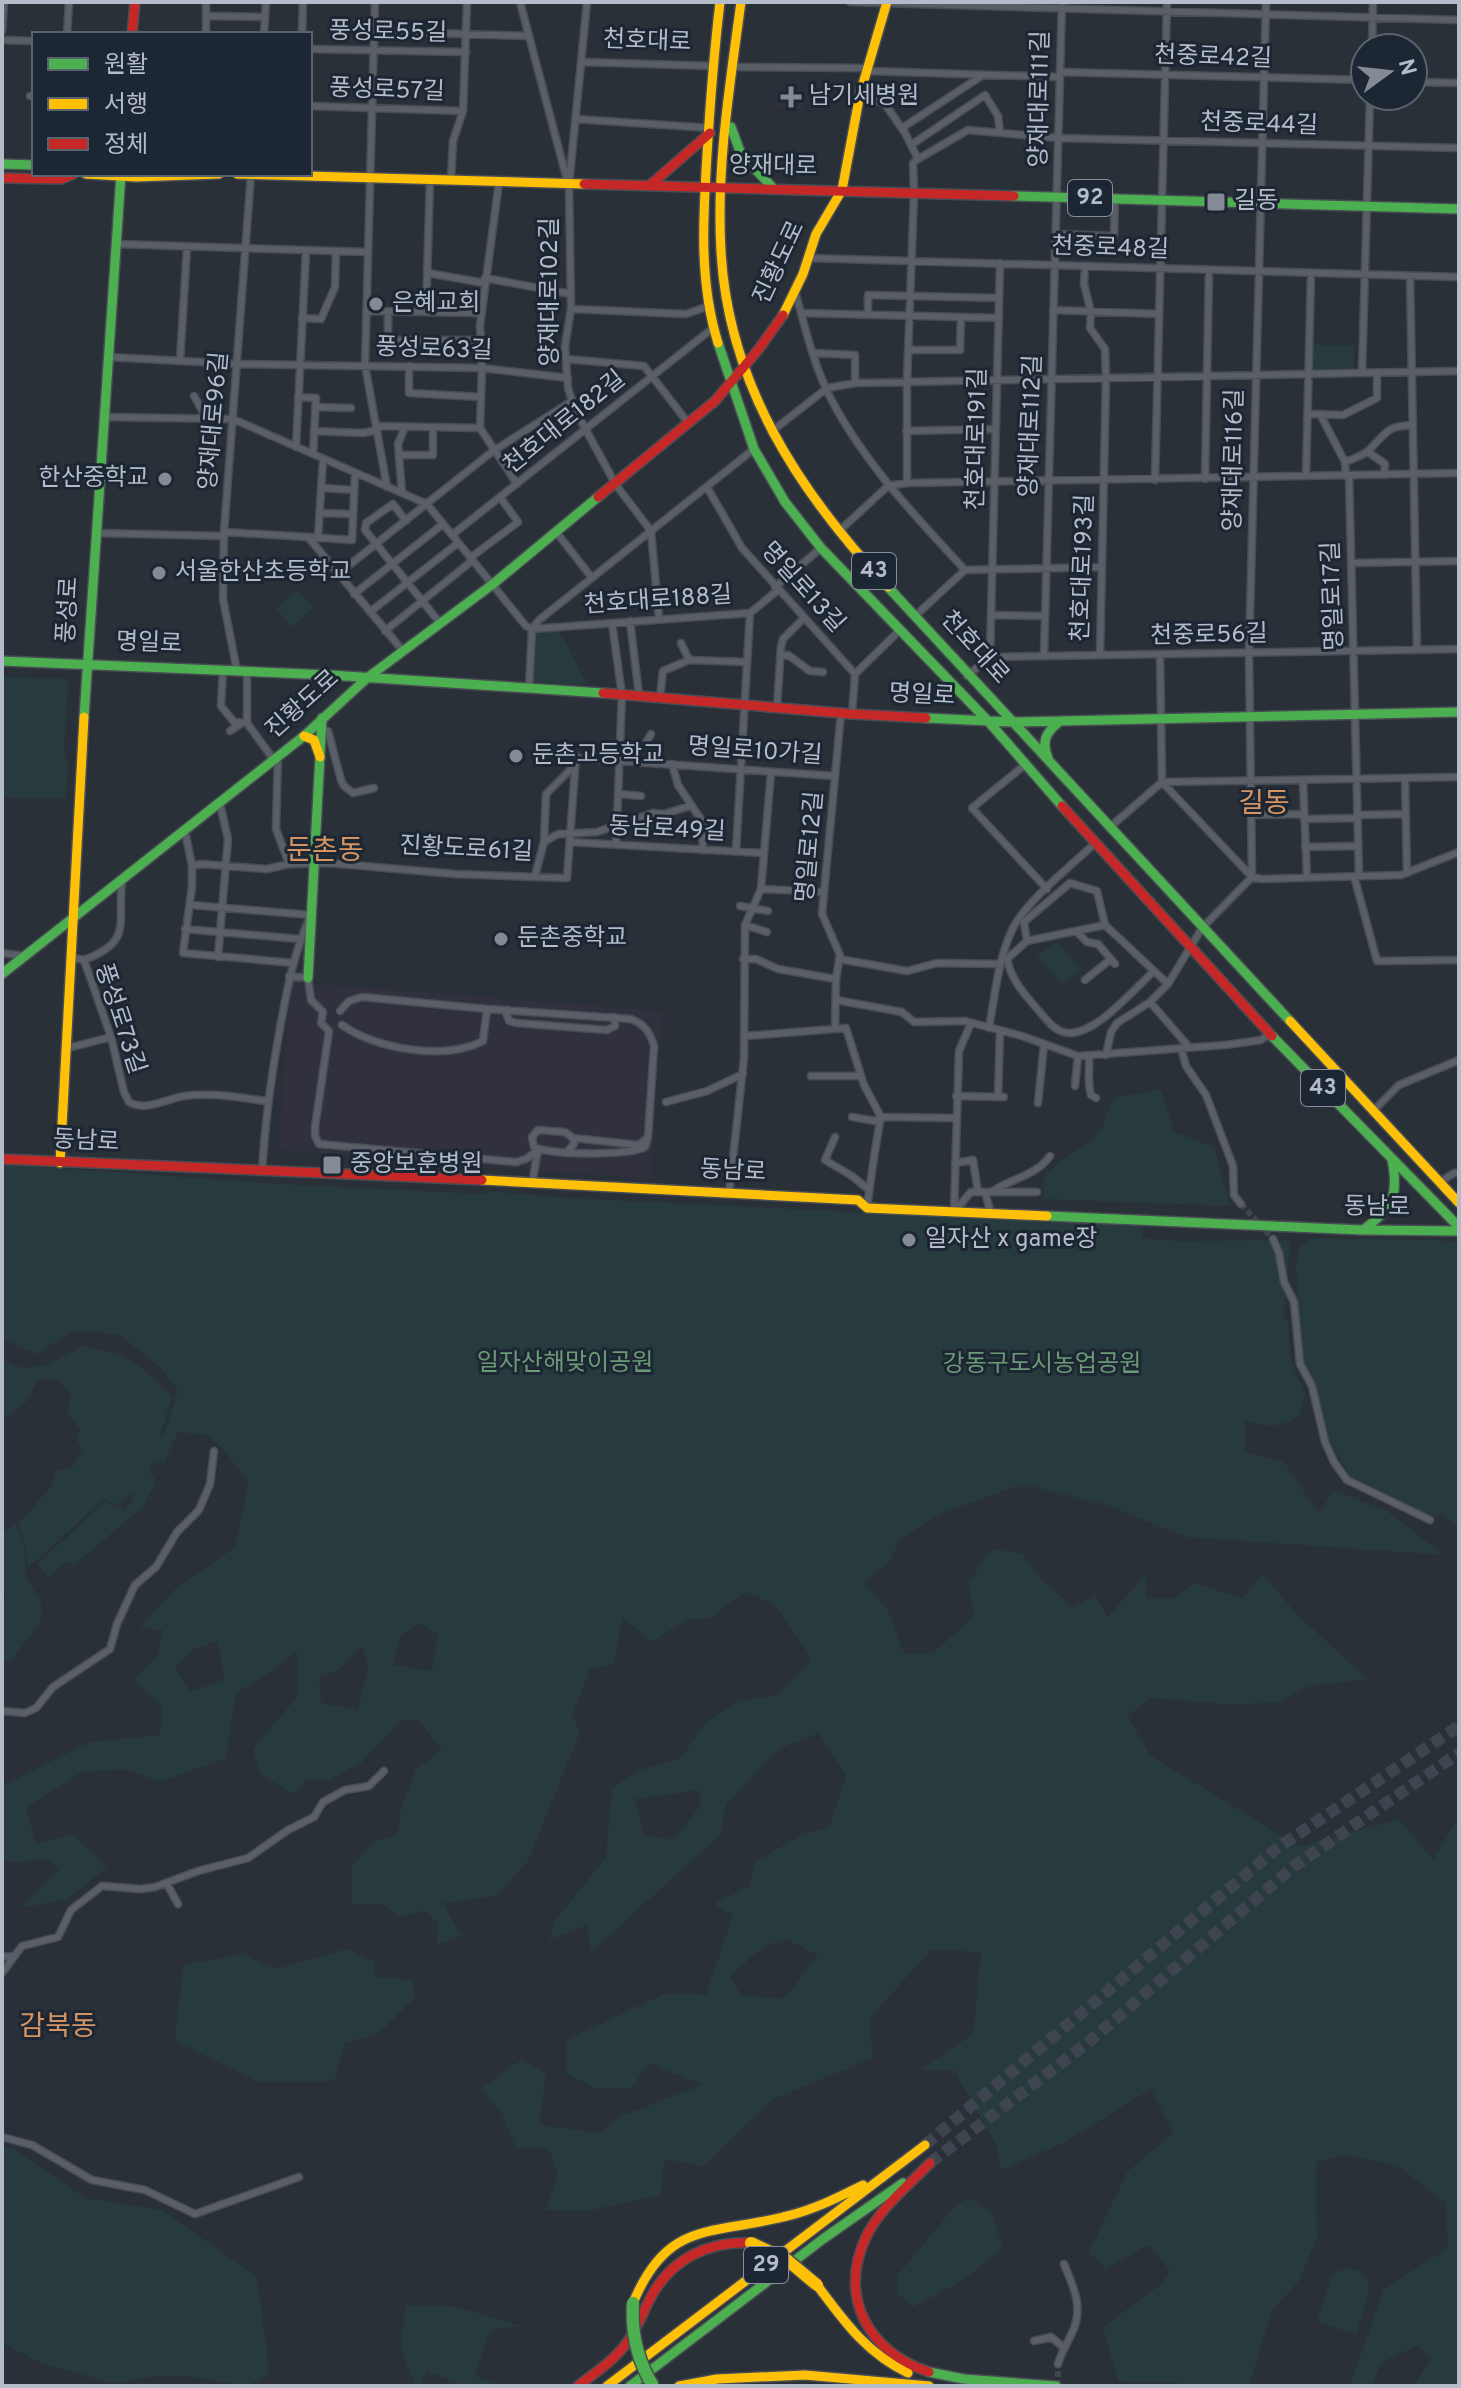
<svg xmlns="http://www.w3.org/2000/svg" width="1461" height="2388" viewBox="0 0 1461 2388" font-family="Overpass,'Noto Sans KR',sans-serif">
<rect width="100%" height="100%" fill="#2a3038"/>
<path fill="#31303e" d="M806,91L804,110L775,107L777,92Z
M291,982L662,1011L650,1179L278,1150Z"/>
<path fill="#273a3e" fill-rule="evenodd" d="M1312,345H1354L1353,371L1311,372Z
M298,590L313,608L292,627L276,608Z
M555,628C567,639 578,669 588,685L533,682L536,630Z
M2,677L64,679L68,684L64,749L68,765L66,798H2Z
M1056,941L1081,969L1062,984L1037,956Z
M1161,1090L1174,1132L1214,1147L1230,1206L1044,1199V1177L1062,1160L1089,1143L1101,1130L1114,1097Z
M2,1164L280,1184L485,1194L488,1191L568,1198L1141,1226V1238L1179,1241L1290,1240L1284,1317L1288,1322L1290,1359L1305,1394L1300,1415C1281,1428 1267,1428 1245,1420V1452L1284,1462L1319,1514L1333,1490L1387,1511L1444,1555L1186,1537L1107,1505L1023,1484L940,1514L900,1539L890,1561L864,1583L888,1610L904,1653L932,1654L974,1616L969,1582L991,1549L1022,1554L1039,1577L1072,1607L1096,1596L1108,1617L1145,1575L1147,1598L1172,1599L1195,1583L1243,1599L1262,1573L1296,1613L1367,1679L1309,1686L1277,1703L1223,1704L1151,1698L1127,1716L1151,1756L1300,1847L1399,1819L1433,1860L1454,1824H1459V2386H1414L1431,2358L1417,2346L1383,2361L1371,2386H1350L1383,2290L1448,2248L1446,2203L1397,2165L1344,2155L1316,2162L1317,2238L1299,2281L1272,2310L1249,2386L1118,2381L1103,2327L1160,2285L1170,2271L1149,2245L1105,2269L1089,2252L1127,2172L1173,2133L1151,2089L1064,2143L1001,2170L997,2147L954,2070L921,2069L973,2034L981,1952L931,1950L869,2019L873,2058L771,2100L704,2166L664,2159L661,2195L587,2211L546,2210L558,2176L549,2148L516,2149L503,2115L481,2088L521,2060L546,2073L539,2125L600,2133L619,2117L702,2085L649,2063L631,2089L596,2088L567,2074L566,2040L664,1994L706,1995L733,1915L713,1904L750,1886L754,1862L800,1836L830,1826L846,1776L819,1733L779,1749L726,1804L721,1834L591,1952L587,1925L549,1940L554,1922L606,1857L612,1788L640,1770L681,1758L706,1722L739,1701L778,1695L812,1659L775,1605L745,1592L709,1619H688L652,1642L622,1617L614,1664L590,1669L572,1716L580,1732L528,1861L496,1896L443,1903L461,1936L437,1945L438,1924L425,1910L400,1917L383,1904H352V1866L374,1842L397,1835L401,1809L416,1769L442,1750L419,1720L400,1721L361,1763L327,1781L307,1779L294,1794L260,1774L253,1749L297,1697V1651L269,1673L236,1693L226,1758L160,1782L125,1769L82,1772L26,1808L36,1844L72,1834L107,1867L68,1899L20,1908L59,1870L49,1860L6,1862L2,1858V1786L89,1742L160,1735L163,1707L134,1680L157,1657L163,1630L140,1628L174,1590L235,1547L249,1481L220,1446L207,1435L178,1432L164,1463L154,1460L149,1471L156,1481L144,1506L74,1565L67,1561L48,1578L38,1564L105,1501L124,1510L133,1500L132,1492L119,1505L104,1499L28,1568L26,1546L18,1524L52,1486L56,1470L73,1467L82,1449L76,1439L80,1430L67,1413L71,1395L58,1380L39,1379L26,1402L3,1420L2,1359L22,1368L46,1365L84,1346C131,1357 139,1362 172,1397L159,1440L165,1431L178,1391L160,1367L119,1334L73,1331L37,1354L2,1339ZM419,1623L438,1635L432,1671L393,1665L400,1636ZM218,1641L224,1679L190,1692L175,1667L193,1649ZM362,1647L369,1666L358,1710L321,1703L319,1677L338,1670ZM699,1790L701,1805L674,1840L644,1835L635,1799ZM786,1939L818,1955L784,1999L741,1995L730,1976L763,1947Z
M1311,1238L1441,1240L1459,1244V1528L1442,1515L1430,1516L1350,1477L1329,1440L1315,1383L1302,1361L1296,1263L1300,1247Z
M15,1524L24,1545L26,1575L41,1603V1621L11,1661L2,1663V1601L7,1595L2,1591V1532Z
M347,1949L374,1962L376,1977L413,1980L414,1998L379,2033L345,2043L334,2081L258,2082L175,2041L183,1965L242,1954L277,1969Z
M2,2146L16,2150L85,2198L162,2210L256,2276L267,2348L268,2375L247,2386L192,2377L158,2376L113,2383L44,2364L2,2343Z
M969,2198L992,2213L1003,2247L961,2282L912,2307L898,2294L897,2276L956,2205Z
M1348,2268C1385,2273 1361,2313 1356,2335L1317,2321L1332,2274Z
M406,2305L458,2307L520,2326L490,2330L475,2376L499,2386H465L427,2371L421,2386H416L400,2348Z"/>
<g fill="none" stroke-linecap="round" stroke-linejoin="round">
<path stroke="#3f454e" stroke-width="6" stroke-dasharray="6 3" stroke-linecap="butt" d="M1241,1204L1273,1239
M1058,2386V2364"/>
<path stroke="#3f454e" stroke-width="12" stroke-dasharray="12 6" stroke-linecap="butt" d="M925,2145L1276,1849L1459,1726
M930,2163L1086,2044L1293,1867L1459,1753"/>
<g stroke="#484c53" stroke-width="9">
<path id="street" d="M375,2L365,365L387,487
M520,2L567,180
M587,2L569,184L571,309L565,346L568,388L575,410L616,485L651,531L659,619
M850,2L1459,20
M206,16L265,17
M2,31L4,2
M374,31L529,36
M67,34L69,2
M206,34V2
M264,34L266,2
M302,34L303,2
M2,40L34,41
M1372,48L1373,2
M310,49L466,52
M581,62L713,66
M733,67L869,68
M868,71L1060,77
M1060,72L1365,80
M1413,82L1459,83
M860,94L885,104L905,133L918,159
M30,96H34
M310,106L463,111
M575,119L710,128
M902,128L983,75
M911,145L985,95L998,116L1000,133
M451,180L453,141L463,111L467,2
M499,182L480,325L482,368L480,428L517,484
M1056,234L1114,236L1115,199
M116,244L368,252
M808,258L1459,277
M1085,266L1084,284L1091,312L1090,328L1105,349L1106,378L1100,655
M428,273L484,283
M1410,276L1417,650
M485,278L571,294
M795,291C805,327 814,367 832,401C866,465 916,517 965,570
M571,309L686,314L709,306
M1053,310L1159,314
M367,311L481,313
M388,312V336L392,340H481
M426,312L430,180
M801,313L999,318
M868,315V295L999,298
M302,318L321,319L335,287L336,252
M908,350H960L961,317
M813,353L855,355V383
M108,357L238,364L482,368L568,378
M566,359L644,366L689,424
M180,361L187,247
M409,366V393L481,397
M1362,373L1370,96
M194,396L207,419
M298,397L316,398L313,454
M315,407L351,408
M1308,414L1343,415L1377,398V372
M1320,414L1345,462L1346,476
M103,417L233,419L427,504L526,626L532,629L750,613L778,590
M377,426L480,428
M314,431L363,433L377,430
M906,431L996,429
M771,432L827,388L855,383L1459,371
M296,447L306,251
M1368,452L1385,464L1384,475
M399,455H433V427
M1345,462C1352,459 1363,456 1369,450C1387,433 1385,426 1413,425
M1349,475L1359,876
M1306,476L1311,273
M1205,479L1209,270
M1155,480L1167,2
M907,483V382L914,193L913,163L918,159L968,130L1058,138L1459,148
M707,487L742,548L855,674L852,714
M322,488L354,490
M402,493L398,444L405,427
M320,513L353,514
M406,521L393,504L366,523L365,530L440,623
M224,532L308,537L403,651
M838,532L888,486L907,483L1459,473
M95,533L224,536
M557,533L592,578
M452,535L713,328
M308,537L352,540L355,473
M318,538L323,459
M470,558L518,522L500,497
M1351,563L1459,561
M338,574L493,451L572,401
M775,587L821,548
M354,594L443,524
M370,612L458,543
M991,615L1045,616
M915,616L965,570L1102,567
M630,621L639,695
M612,623L622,695L616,845
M385,631L473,560
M681,643L689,660
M1160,654L1162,782
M781,656L788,655L810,671L823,672
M1044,656L1062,2
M990,657L1000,263
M223,669L221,706L234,722L247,723
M237,671L223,599L224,532L251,174
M247,671V723L274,760
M855,674L901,629
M967,676L990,657L1459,649
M529,688L532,629L539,620L754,449
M660,697L663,671L689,660L747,662
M777,707L781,646L783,639L804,618
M324,730L328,731L341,780L344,786L353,793L374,788
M230,731L242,723
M651,734L647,741L659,763
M278,757L276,829L289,864
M576,758L835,776
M672,764L678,785L702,821L703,850
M1026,764L972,808L1047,889
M1405,778L1407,873
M1303,780L1307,878
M1162,782L1252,877L1261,879L1401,875L1459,852
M619,794L641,796
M1251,815L1304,814
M1357,815L1406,814
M1304,819L1357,818
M1109,828L1162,782L1459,777
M185,831L192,866V887L183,953L294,963
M544,842L558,834L597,832L653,813L664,814L690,806
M570,842L763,853
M1305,847L1358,846
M736,851L750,613
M192,866L202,864L267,869L289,864L329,863L455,874L567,878L576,756
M535,876L544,842L546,794L575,765
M1354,876L1377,961L1459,960
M761,889L824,892
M191,905L311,915C294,951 287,989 280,1028C271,1076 265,1122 262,1171
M740,906L768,911
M745,925L767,932
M1105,925L1027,941L1007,959C1011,980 1025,995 1039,1011C1046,1019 1053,1029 1063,1032C1091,1041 1134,989 1154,971
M185,929L300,939
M1076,931L1087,942L1098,944L1115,964
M1027,941L1024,922L1070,883L1097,891L1105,925L1168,984
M2,953L24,956
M71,957L84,960L111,1037L124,1092L129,1102C145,1112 166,1099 184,1096C211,1092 240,1098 267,1101
M218,957L228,839L220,804
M743,959H756L778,969L836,979
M839,959L907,971L937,963L1000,964
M84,960C134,941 117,923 122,881
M289,976L308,978L311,1000L323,1012
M1085,980L1111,959
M836,1000L902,1012L914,1022L965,1021L1022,1036L1078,1056L1225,1045L1261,1040L1270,1033
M1150,1002L1189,1047
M487,1009L631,1019C644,1024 650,1032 654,1046L648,1137L645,1147C630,1156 549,1155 534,1147L532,1137L538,1130L565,1132L573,1138L574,1144L567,1152
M508,1010L506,1013L509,1021L516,1023L607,1030L615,1026L614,1017
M340,1011L349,1001L362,997L487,1009L483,1041C444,1061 377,1049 342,1025
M323,1012L321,1023L329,1031
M835,1028L836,979L840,955L822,914L841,713
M989,1028C995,995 998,960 1012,930C1025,902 1071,866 1094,844
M329,1031L315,1127V1136L319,1144L516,1162L526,1159L538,1150
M745,1036L846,1028L864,1085L881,1117C875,1147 871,1177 867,1208
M68,1048L111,1037
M1181,1048L1186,1066L1206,1095L1233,1166L1234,1195L1241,1204
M1106,1055L1111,1032L1117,1023L1150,1002L1168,984L1202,928L1252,877L1249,653L1266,2
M1089,1056C1090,1069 1087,1083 1091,1095L1096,1098
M811,1076H861
M1075,1086L1078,1056
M956,1096L1004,1097
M998,1097L1000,1030
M666,1102L707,1091L743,1074
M1038,1103L1044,1044
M1372,1112L1399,1085L1459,1060
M852,1117L875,1121L881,1117L955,1118
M835,1137L825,1160L852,1176L869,1190
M573,1138L639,1145L646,1139
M955,1163L973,1160L978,1192
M1440,1182L1454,1173H1459
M532,1184L538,1150
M993,1191C1012,1178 1036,1176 1050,1156
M985,1192L991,1214
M729,1194L744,1058L745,925L761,889L771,772
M954,1212L959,1051L971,1023
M954,1212L971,1192H1037
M1273,1239L1279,1253L1284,1282L1294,1302L1300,1364L1312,1386L1325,1442L1334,1462L1347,1480L1430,1520
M2,1711L25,1713L36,1708L53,1687L110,1649L117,1624L135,1585L156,1567L177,1532L199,1510L210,1484L214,1451
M167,1884L178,1904
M2,1957L14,1956
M2,1973L22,1946L58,1937L71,1910L102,1886L141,1889L155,1887L198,1871L248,1858L288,1830L314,1817L323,1802L345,1790L369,1786L384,1771
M2,2137L32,2145L92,2180L145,2190L195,2214L299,2177
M1034,2341L1051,2337L1064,2348
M1058,2364C1061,2353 1067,2344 1072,2333C1084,2308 1074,2288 1064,2264"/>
</g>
<g stroke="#484c53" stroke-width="12">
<path id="fast" d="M731,127L741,154L774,189
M2,164L34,165
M1014,196L1459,209
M718,343L754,449L785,502L821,548L988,721L1062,806
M888,587L1290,1021
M2,661L330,675L603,693
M84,717L121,174
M926,718L1011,722L1459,712
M1048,758C1041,741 1046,732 1060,721
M2,974L304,736L367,678L493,584L598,497
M308,978L322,718
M1272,1036L1459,1227
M1047,1216L1363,1230L1459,1231
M1363,1230C1393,1208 1399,1196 1392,1159
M929,2372L964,2379L1056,2386
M630,2386L823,2239L903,2183"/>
</g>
<g stroke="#484c53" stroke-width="12">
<path id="slow" d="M741,2C730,84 716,168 721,251C728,384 799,492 888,587
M86,174L136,177L219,174
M237,174L584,184
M783,315L803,274L816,234L842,190L860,94L887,2
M718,343C699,282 703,218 707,155C710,104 714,53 720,2
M304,736L314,740L320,757
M1290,1021L1459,1203
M60,1163L84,717
M482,1180L858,1200L867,1208L1047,1216
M817,2285C844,2321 866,2353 908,2373
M633,2303C667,2221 709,2235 783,2217C811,2211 837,2198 863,2185
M607,2386L925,2145
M679,2386L717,2379L805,2375L929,2386"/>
</g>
<g stroke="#484c53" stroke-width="12">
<path id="jam" d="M132,34L135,2
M2,178L61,179L73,174
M584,184L1014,196
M649,186L710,133
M598,497L715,401L758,350L783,315
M603,693L852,714L926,718
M1062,806L1272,1036
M2,1159L482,1180
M929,2372C868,2352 838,2297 866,2237C880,2208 908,2186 930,2163
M578,2386C596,2372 616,2359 629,2340C638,2326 644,2310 652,2295C673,2258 709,2241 751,2243"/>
</g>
<use href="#street" stroke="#5a5e66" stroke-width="6"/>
<use href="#fast" stroke="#4caf50" stroke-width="9"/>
<use href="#slow" stroke="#ffc107" stroke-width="9"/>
<use href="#jam" stroke="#c62828" stroke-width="9"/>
<g stroke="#474c53" stroke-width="15" stroke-linecap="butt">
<path id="fast-bridge" d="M633,2303C631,2334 637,2360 653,2386"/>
</g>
<g stroke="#474c53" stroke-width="15" stroke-linecap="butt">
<path id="slow-bridge" d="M751,2243L787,2260L817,2285"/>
</g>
<use href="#fast-bridge" stroke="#4caf50" stroke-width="12"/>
<use href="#slow-bridge" stroke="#ffc107" stroke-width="12"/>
</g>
<g fill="#848b96" stroke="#1d2633" stroke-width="3">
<path d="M787 85h8v8h8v8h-8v8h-8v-8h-8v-8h8z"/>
<rect x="1206" y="192" width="20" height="20" rx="4"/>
<circle cx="376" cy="304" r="8"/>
<circle cx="165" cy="479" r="8"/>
<circle cx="159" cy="573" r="8"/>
<circle cx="516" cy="756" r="8"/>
<circle cx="501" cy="939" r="8"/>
<rect x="322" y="1155" width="20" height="20" rx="4"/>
<circle cx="909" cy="1240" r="8"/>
</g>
<g text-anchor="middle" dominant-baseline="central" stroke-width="6" stroke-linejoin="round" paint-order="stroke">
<g fill="#1d2633" stroke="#878f9c" stroke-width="2">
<rect x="1068" y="180" width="44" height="36" rx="6"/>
<rect x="852" y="553" width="44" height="36" rx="6"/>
<rect x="1301" y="1070" width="44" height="36" rx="6"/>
<rect x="744" y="2247" width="44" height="36" rx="6"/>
</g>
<g font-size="22" font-weight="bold" fill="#b4bcc9">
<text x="1090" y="198">92</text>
<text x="874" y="571">43</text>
<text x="1323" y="1088">43</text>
<text x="766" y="2265">29</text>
</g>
<g font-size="24" fill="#b4bcc9" stroke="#1d2633">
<text transform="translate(388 33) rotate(1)">풍성로55길</text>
<text transform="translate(647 42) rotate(2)">천호대로</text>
<text transform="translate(1213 58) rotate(2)">천중로42길</text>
<text transform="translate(387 91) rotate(2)">풍성로57길</text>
<text transform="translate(1041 99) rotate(-89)">양재대로111길</text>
<text transform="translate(1259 125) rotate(2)">천중로44길</text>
<text transform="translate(773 167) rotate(1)">양재대로</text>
<text transform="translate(1110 249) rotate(2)">천중로48길</text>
<text transform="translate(780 263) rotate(-65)">진황도로</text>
<text transform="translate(551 292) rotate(-90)">양재대로102길</text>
<text transform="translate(434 350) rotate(2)">풍성로63길</text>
<text transform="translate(215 421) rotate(-85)">양재대로96길</text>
<text transform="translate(565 423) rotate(-39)">천호대로182길</text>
<text transform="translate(1032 426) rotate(-88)">양재대로112길</text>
<text transform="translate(978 439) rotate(-89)">천호대로191길</text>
<text transform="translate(1235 460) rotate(-89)">양재대로116길</text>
<text transform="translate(1084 568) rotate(-88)">천호대로193길</text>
<text transform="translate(802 588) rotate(48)">명일로13길</text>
<text transform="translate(1334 596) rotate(-92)">명일로17길</text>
<text transform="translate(658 601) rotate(-4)">천호대로188길</text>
<text transform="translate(69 610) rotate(-87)">풍성로</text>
<text transform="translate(1209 636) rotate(-1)">천중로56길</text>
<text transform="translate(149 644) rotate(2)">명일로</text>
<text transform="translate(974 648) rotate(48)">천호대로</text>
<text transform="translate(922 696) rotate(3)">명일로</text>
<text transform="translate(303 705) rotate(-42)">진황도로</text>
<text transform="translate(755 752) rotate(4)">명일로10가길</text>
<text transform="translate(667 830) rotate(3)">동남로49길</text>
<text transform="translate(811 847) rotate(-85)">명일로12길</text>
<text transform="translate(466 850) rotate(3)">진황도로61길</text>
<text transform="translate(119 1019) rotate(72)">풍성로73길</text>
<text transform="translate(86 1142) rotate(3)">동남로</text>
<text transform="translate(733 1172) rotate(3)">동남로</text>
<text transform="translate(1377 1208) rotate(1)">동남로</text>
</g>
<g font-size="24" fill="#b4bcc9" stroke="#1d2633" text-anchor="start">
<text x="809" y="97">남기세병원</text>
<text x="1234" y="202">길동</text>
<text x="392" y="304">은혜교회</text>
<text x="149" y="479" text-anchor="end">한산중학교</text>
<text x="175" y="573">서울한산초등학교</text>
<text x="532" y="756">둔촌고등학교</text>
<text x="517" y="939">둔촌중학교</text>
<text x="350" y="1165">중앙보훈병원</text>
<text x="925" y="1240">일자산 x game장</text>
</g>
<g font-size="24" fill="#6b9a76" stroke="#1d2633">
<text x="565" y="1364">일자산해맞이공원</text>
<text x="1042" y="1365">강동구도시농업공원</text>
</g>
<g font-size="28" fill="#d59563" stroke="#1d2633">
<text x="1264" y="805">길동</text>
<text x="325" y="852">둔촌동</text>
<text x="58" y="2028">감북동</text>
</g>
</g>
<rect width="1461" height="2388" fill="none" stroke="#b4bcc9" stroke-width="8"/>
<rect x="32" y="32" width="280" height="144" fill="#1d2633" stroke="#59626f" stroke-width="2"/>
<rect x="48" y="58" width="40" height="12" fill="#4caf50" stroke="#59626f" stroke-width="2"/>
<text x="104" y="72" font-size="24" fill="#b4bcc9">원활</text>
<rect x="48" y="98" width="40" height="12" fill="#ffc107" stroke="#59626f" stroke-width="2"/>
<text x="104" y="112" font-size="24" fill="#b4bcc9">서행</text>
<rect x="48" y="138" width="40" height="12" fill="#c62828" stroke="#59626f" stroke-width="2"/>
<text x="104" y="152" font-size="24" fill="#b4bcc9">정체</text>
<g transform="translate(1389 72) rotate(75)"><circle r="38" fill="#1d2633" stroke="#59626f" stroke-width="2"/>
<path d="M0-6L14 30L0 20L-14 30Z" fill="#848b96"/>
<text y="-12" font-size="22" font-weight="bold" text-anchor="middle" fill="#b4bcc9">N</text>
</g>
</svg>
